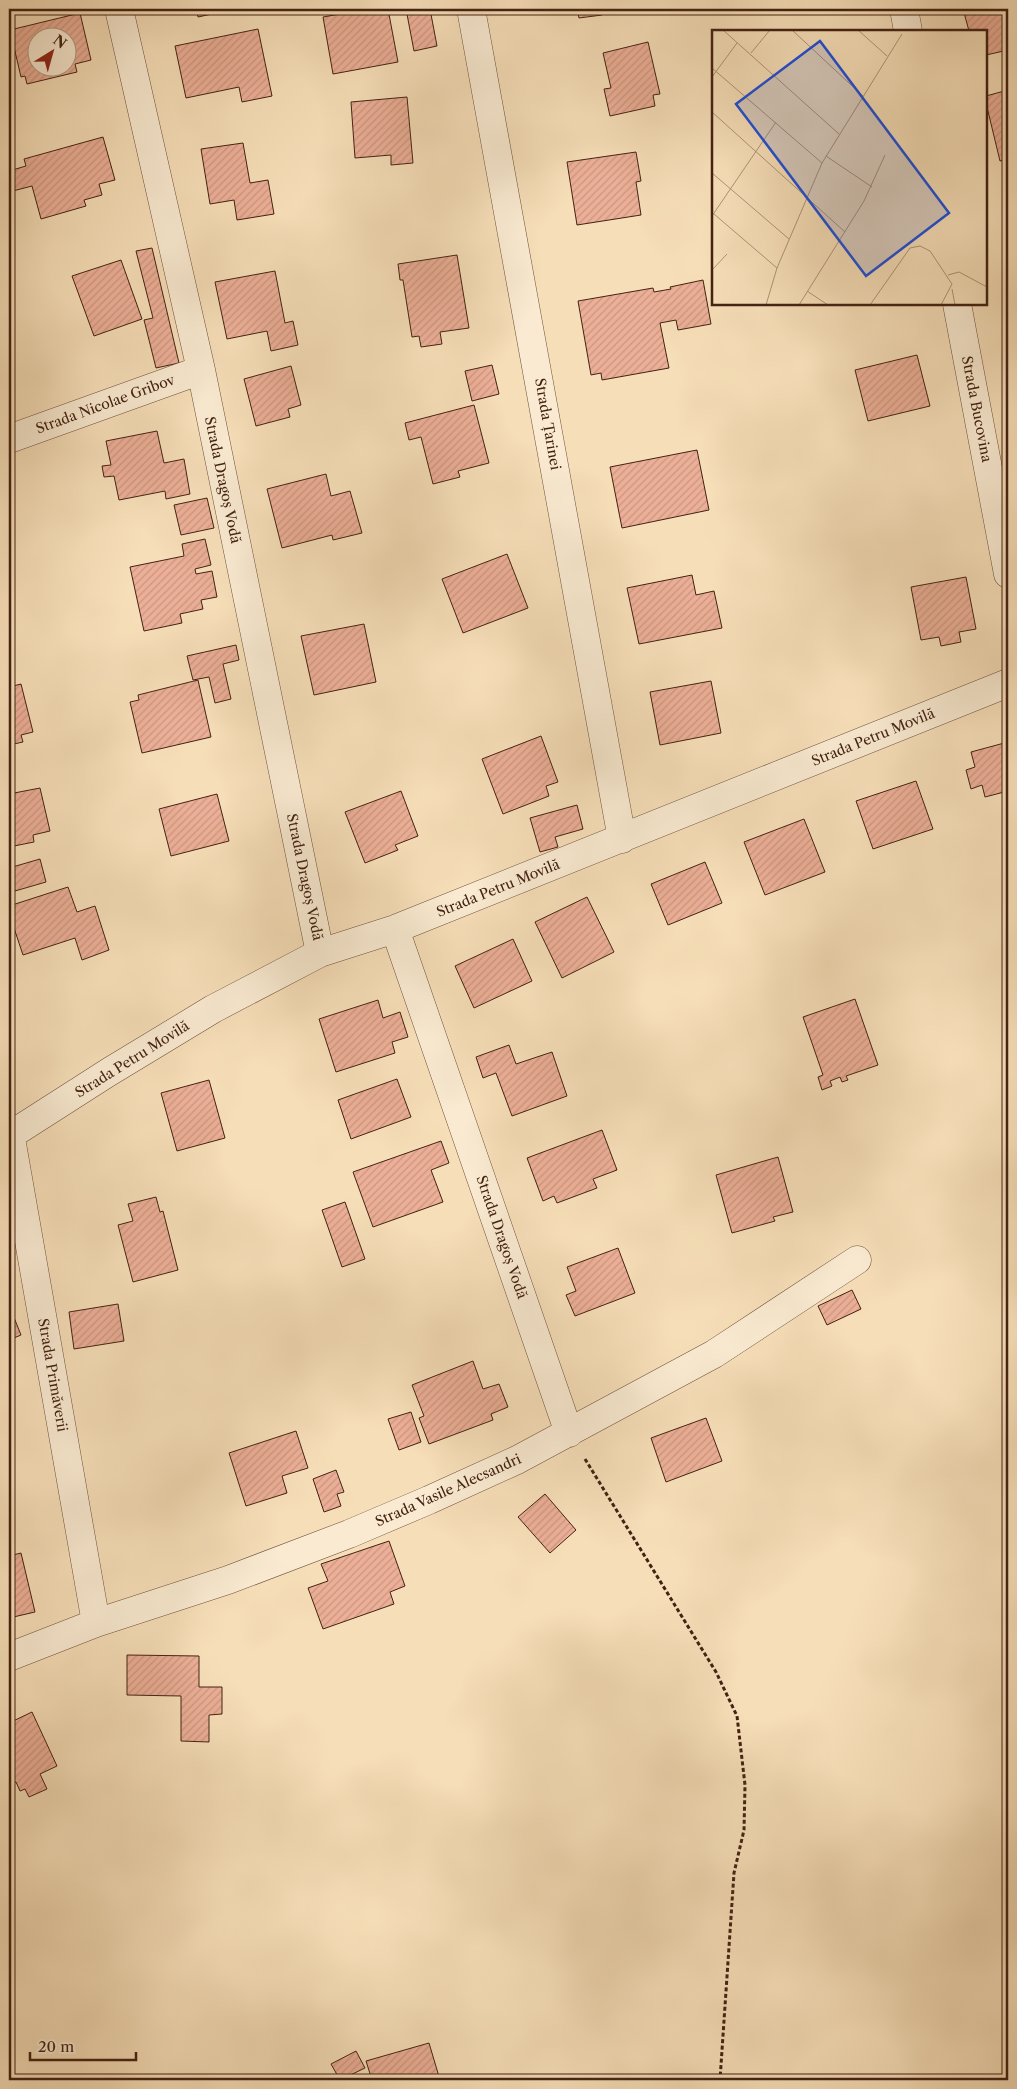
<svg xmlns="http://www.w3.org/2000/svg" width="1017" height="2089" viewBox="0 0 1017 2089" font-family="'Libre Caslon Text',serif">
<defs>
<pattern id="building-hatch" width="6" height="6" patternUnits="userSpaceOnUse" patternTransform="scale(1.25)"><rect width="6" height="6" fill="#ecaf97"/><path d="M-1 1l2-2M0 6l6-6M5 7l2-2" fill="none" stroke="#cc9681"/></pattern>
</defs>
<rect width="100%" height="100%" fill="#f6deb8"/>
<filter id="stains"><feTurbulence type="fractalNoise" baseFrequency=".004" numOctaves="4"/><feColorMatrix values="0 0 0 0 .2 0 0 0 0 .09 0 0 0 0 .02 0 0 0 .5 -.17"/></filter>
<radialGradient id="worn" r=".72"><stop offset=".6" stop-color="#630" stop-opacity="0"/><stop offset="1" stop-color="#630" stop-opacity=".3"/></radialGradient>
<path fill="url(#building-hatch)" stroke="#432213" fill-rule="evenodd" d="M196,9H230V10L198,17Z
M368,9H388L398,62L333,74L323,17Z
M406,9H430L437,46L414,51Z
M577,9H601L602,15L579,18Z
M963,9H1008V50L986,55V31H969Z
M80,13L91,60L75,64L77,72L27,84L25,76L21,77L10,30ZM38,38H68V68H38Z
M258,29L272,96L242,102L239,87L186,98L175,46Z
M648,42L660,94L653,95L655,106L610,116L604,89L611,88L603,53Z
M1008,90V159L1000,161L986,103V96Z
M407,97L413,163L391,165V155L355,158L351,102Z
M103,137L115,180L99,184L102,195L84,200L86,206L41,219L32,186L9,192V171L26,166L24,159Z
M243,143L250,183L268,180L274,214L237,220L234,200L210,204L201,149Z
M636,152L641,181L636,182L641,215L577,225L567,162Z
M152,248L179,363L156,368L144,320L153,318L136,251Z
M457,255L469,328L440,332L442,344L421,347L419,336L412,337L403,280H400L398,264Z
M121,260L142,319L94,336L72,276Z
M275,271L285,323L293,321L298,345L271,351L267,331L227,339L215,282Z
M703,280L711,324L678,330L676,320L660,323L669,368L602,380L601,373L591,375L578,301L653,288L654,292L671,289L670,287Z
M917,355L930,406L868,421L855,370Z
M492,365L499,394L472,401L465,371Z
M291,366L301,405L288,409L290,417L256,426L244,379Z
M474,405L489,463L458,471L460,477L433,484L421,437L409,440L405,423Z
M157,431L164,463L184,459L190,494L166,499L165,491L119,500L114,476L104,477L102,466L111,465L106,441Z
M697,450L709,510L622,528L610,467Z
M326,474L331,496L350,491L362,533L333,540L332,535L282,548L267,489Z
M207,498L214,528L181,535L174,505Z
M205,539L211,565L195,569L196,574L212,571L217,597L201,600L203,609L180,614L182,623L144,631L130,567L184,556L182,544Z
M507,554L528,608L463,633L442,579Z
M692,575L696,595L714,591L722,628L639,644L627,588Z
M966,577L976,629L959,632L961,642L941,646L939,637L921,640L911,587Z
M364,624L376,682L314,695L301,636Z
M236,645L239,660L223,664L231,699L215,703L209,677L193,680L187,656Z
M198,680L211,737L142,753L130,702L139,700L138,695Z
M711,681L721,733L660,745L650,692Z
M21,684L33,732L21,735L23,742L9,745V687Z
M541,736L558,782L546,786L549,796L503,814L482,759Z
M1008,742V791L985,797L982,785L971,789L966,770L975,767L971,752Z
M916,781L933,829L873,849L856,801Z
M40,788L50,831L33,835L34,842L9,847V794Z
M401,791L418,836L395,845L398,850L365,863L345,812Z
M217,794L229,841L171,856L159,809Z
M577,805L583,829L555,837L558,847L540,852L530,818Z
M804,819L825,872L765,895L744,842Z
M40,859L46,882L15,891L9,868Z
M705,862L722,903L668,925L651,884Z
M68,887L77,912L95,906L109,950L82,960L75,938L23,955L9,913V906Z
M587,897L614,952L562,978L535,922Z
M513,939L532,981L474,1008L455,966Z
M855,999L878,1065L846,1076L848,1080L842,1082L840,1077L830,1081L832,1086L822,1090L818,1077L823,1075L803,1017Z
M378,1000L383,1018L400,1012L408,1037L392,1042L395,1053L336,1072L319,1019Z
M509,1045L516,1064L552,1052L567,1096L512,1116L496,1073L483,1078L476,1057Z
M397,1079L411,1117L351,1139L338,1100Z
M209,1080L225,1138L177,1151L161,1093Z
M602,1130L617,1170L593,1179L597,1188L557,1203L554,1196L543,1201L527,1158Z
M441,1141L449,1163L431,1170L443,1202L373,1227L353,1172Z
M778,1157L793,1212L773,1217L775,1221L732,1233L716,1175Z
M156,1197L160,1212L163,1211L178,1270L133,1282L118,1225L133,1221L128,1204Z
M345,1202L365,1259L342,1267L322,1210Z
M618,1248L635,1293L575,1316L566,1295L576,1291L567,1267Z
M852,1290L861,1309L827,1325L818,1306Z
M118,1304L124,1341L74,1349L69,1312Z
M9,1305L21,1335L9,1340Z
M473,1361L483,1389L499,1384L508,1407L491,1414L493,1420L429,1444L419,1418L424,1416L412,1385Z
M411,1412L421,1442L399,1450L388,1419Z
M706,1418L722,1461L666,1482L651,1438Z
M296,1431L308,1468L282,1476L287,1493L246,1506L229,1453Z
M336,1470L344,1492L337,1494L341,1506L324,1512L313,1479Z
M545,1494L576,1530L550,1553L518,1517Z
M389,1541L405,1586L390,1592L394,1604L323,1629L308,1588L328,1581L321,1564Z
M21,1553L35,1612L9,1618V1556Z
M127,1655L199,1656V1687H222V1714L209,1715V1742L181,1741V1696L127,1695Z
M32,1712L57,1766L40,1774L47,1789L29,1797L25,1789L20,1791L16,1782L11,1785L9,1779V1723Z
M429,2043L440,2080H372L366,2061Z
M356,2051L365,2068L340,2080L331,2064Z
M469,2075L471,2080H455Z"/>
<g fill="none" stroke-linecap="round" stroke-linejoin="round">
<g stroke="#70513c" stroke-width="29">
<path id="street" d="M119,9L201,370L320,953
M471,9L622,839
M904,9L908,31
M957,304L1008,574
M9,439L201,370
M395,929L569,1433
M9,1127L96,1623
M9,1136L109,1072L213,1009L320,953L395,929L1008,683
M9,1657L96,1623L228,1580L349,1534L429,1500L517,1460L714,1354L857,1260"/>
</g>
<path stroke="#432213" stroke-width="3" stroke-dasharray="4 2.5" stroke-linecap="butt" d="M585,1459L716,1672L737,1716L745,1785L744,1830L734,1873L720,2080"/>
<use href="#street" stroke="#f9ead1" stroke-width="28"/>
</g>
<g text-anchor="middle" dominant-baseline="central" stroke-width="4" stroke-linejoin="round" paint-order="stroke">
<g font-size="14" fill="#432213" stroke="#f9ead1">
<text transform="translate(105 404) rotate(-20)">Strada Nicolae Gribov</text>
<text transform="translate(977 409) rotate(79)">Strada Bucovina</text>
<text transform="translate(548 424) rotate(80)">Strada Țarinei</text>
<text transform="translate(223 480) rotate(78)">Strada Dragoș Vodă</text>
<text transform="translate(873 737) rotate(-22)">Strada Petru Movilă</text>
<text transform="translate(305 877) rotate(78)">Strada Dragoș Vodă</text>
<text transform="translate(498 888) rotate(-22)">Strada Petru Movilă</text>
<text transform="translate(132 1059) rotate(-32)">Strada Petru Movilă</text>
<text transform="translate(502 1237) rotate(71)">Strada Dragoș Vodă</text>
<text transform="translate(53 1375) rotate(80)">Strada Primăverii</text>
<text transform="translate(448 1490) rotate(-24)">Strada Vasile Alecsandri</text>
</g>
</g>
<g transform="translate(712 30)">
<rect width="275" height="275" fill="#f6deb8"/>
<path fill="none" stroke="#ae9376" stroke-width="1" d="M11,0L127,104M80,0L151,66M146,0L175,26M39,23L58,0M0,38L110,133M0,47L25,13M0,82L133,202M114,126L160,157M0,143L77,209M2,184L65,238M0,186L64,92M0,240L15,224M236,245L247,242L275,257M240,259L243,275M95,261L116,275M54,275L65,238L110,133L190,4M87,275L152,171L173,125M158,275L198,218L208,216L218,221L240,254L229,275"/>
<path fill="#1d4ed8" fill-opacity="0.15" stroke="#1d4ed8" stroke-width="2.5" d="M108,11L237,183L154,246L24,74Z"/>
<rect width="275" height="275" fill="none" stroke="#432213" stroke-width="2.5"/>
</g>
<rect width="1017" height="2089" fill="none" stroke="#f6deb8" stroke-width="30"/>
<rect x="10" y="10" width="997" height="2069" fill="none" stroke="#432213" stroke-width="2.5"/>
<rect x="15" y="15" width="987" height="2059" fill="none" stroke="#432213"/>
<g transform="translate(52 52) rotate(37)"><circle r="24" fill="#f9ead1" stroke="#b09a85"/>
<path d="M0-4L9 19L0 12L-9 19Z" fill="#8f2418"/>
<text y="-8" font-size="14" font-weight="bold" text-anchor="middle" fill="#432213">N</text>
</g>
<path d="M30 2052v8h106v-8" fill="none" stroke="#432213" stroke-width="2.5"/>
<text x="38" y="2052" font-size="15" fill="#432213" stroke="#f9ead1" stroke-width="4" paint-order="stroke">20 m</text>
<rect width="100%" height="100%" filter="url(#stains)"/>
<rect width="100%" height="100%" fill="url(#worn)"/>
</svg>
